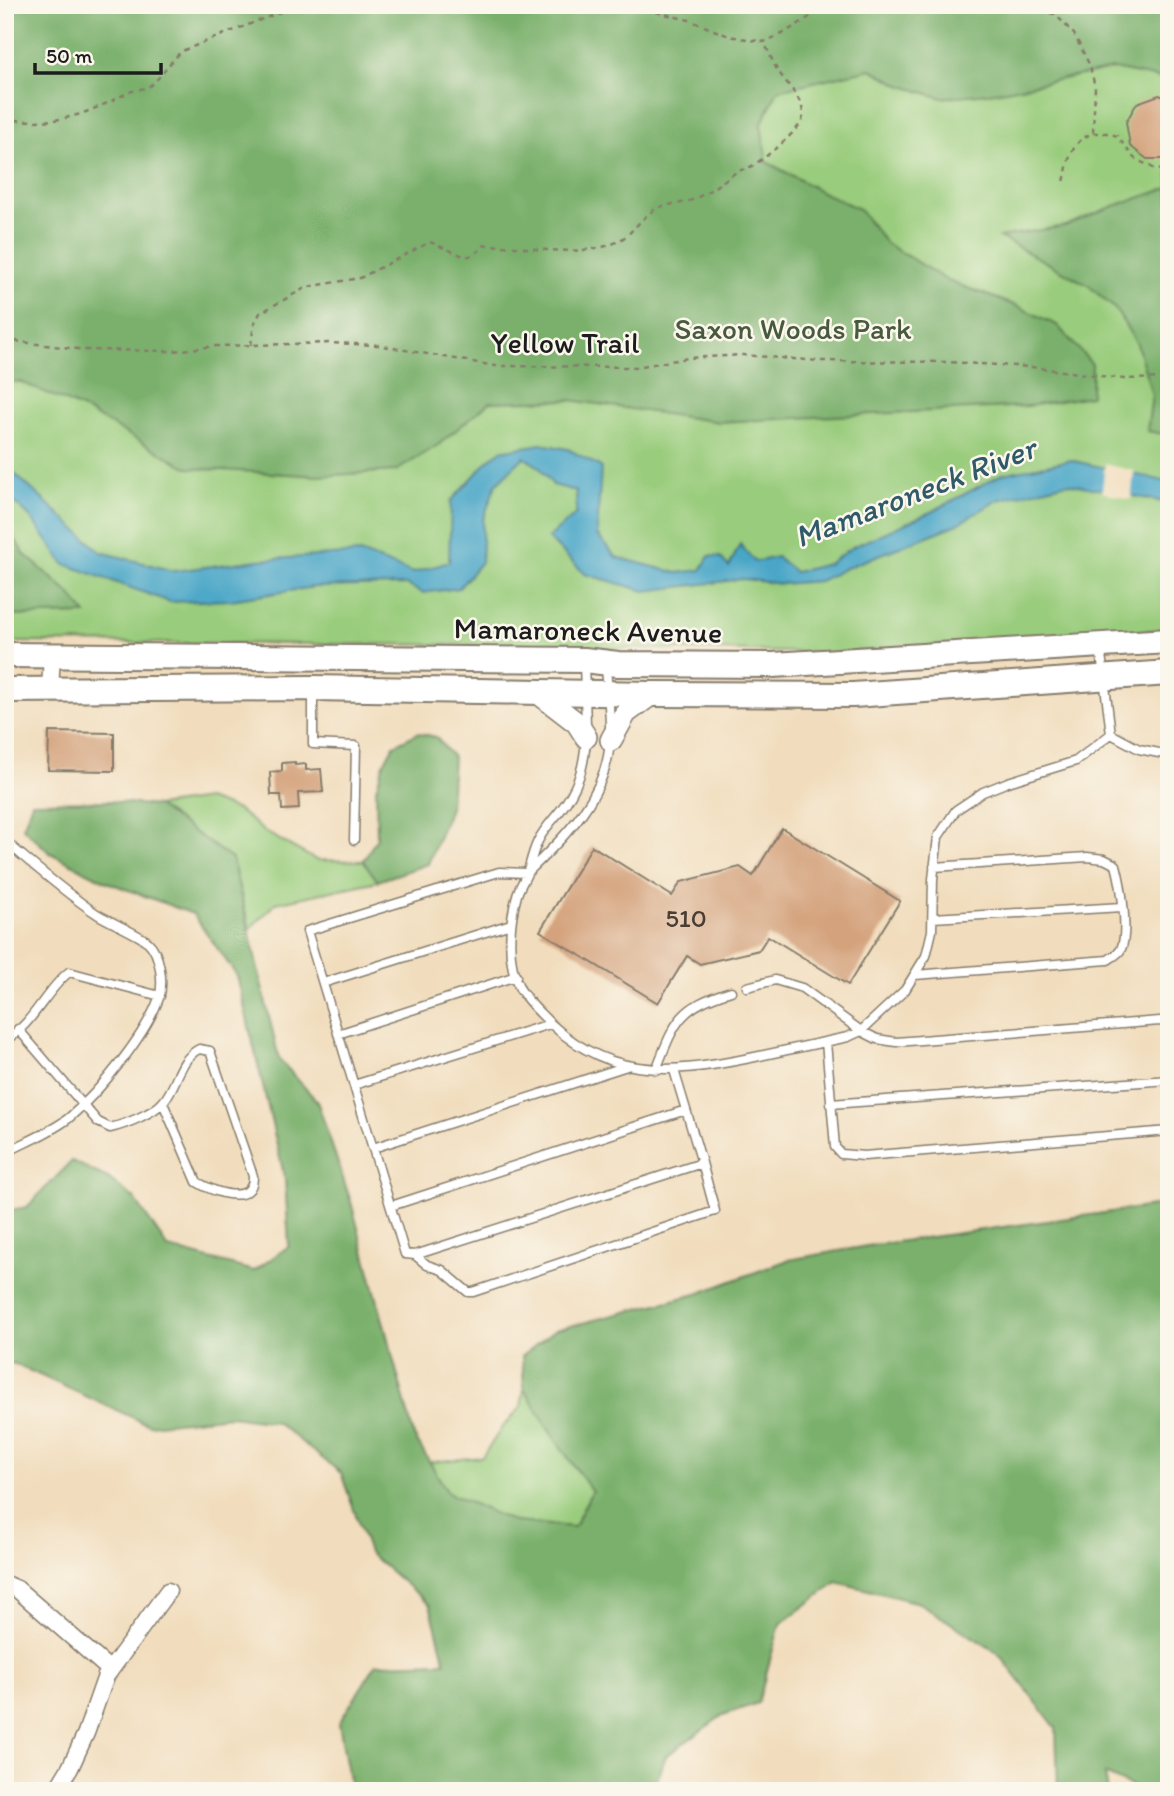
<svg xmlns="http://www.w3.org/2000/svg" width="1174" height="1796" viewBox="0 0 1174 1796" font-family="Itim,sans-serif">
<rect width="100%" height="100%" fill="#fbf7ec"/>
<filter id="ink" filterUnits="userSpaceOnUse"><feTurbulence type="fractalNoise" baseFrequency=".0143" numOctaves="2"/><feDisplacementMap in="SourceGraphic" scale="14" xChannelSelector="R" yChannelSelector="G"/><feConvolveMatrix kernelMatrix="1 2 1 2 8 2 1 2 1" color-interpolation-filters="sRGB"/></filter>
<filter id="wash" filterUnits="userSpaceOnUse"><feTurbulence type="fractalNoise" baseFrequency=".00686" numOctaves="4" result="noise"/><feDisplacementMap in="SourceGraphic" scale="28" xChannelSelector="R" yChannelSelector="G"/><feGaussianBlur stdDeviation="1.57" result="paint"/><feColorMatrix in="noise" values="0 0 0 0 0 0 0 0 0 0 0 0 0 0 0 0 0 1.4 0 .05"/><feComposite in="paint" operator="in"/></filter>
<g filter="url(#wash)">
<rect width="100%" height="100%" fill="#f1ddbd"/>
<path fill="#99cc7c" stroke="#5a744c" stroke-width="2" d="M5,5H1169V629L834,653L483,645L5,642Z
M207,799L238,810L265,832L316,860L363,861L378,881L276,903L250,929L232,859L157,806Z
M524,1389L555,1439L592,1491L574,1527L514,1522L448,1493L429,1462L482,1457L502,1428L521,1407Z"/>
<path fill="#7ab06c" stroke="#4b6644" stroke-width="2" d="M5,5H1169V80L1113,69L996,92L942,98L900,85L871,69L778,90L761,125L767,162L822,192L859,209L886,243L948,281L1017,306L1057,325L1092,364L1091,396L1029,406L719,422L570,400L490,402L438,445L396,471L319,476L188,468L79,407L21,382L5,381Z
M1169,188V435L1147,431L1152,395L1137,344L1115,309L1088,285L999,237L1065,226L1114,206Z
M5,522L24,554L70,594L86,614L5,616Z
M418,733L436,737L453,757L450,808L428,864L378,881L363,861L377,838L376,789L384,763L394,745Z
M108,801L157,806L232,859L279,1059L317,1101L351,1202L414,1436L448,1493L514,1522L574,1527L592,1491L555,1439L524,1389L522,1356L555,1330L697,1294L788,1260L867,1246L1169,1204V1787L1141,1791L1105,1774L1108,1791H1055L1058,1788L1056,1728L998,1653L919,1603L837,1582L780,1624L758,1703L723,1715L666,1756L653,1791H351L339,1723L376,1664L445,1662L430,1605L369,1553L341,1473L276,1422L230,1416L149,1425L13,1363L5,1366V1211L27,1207L72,1161L108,1178L134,1198L168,1248L254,1271L289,1246L285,1179L237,976L193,914L107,882L50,853L23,828L32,802Z"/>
<path fill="#49a6c7" stroke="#326172" stroke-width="2" d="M541,444L568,449L601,467L597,535L616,557L677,573L701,570L709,556L720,557L729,567L740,544L755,562L777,557L795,572L828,564L852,547L933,511L1002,474L1070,460L1169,482V503L1067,483L998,500L956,525L848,567L820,581L780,584L744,579L645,591L585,574L548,538L576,514V491L553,485L539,467L524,457L496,484L483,520L481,562L459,588L422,593L407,585L314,587L231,600L170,602L64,564L30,517L5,494V465L101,552L174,571L258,560L360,553L413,573L449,562L451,501L489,460L500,451Z"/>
<path fill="#f1ddbd" d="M1105,464L1134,471L1131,500L1102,492Z"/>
<g id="blocks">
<path fill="#d4a37d" d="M1159,95L1169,99V159H1147L1130,146L1126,122L1137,103Z
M49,732L114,733V771L48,770Z
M295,762V765L306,764V770L321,769L323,792L298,793L299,809L282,810L281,795H271L270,772L282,771V763Z
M782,828L900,901L848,985L768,936L759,950L700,964L687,956L658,1003L540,931L592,846L672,896L681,882L740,867L753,876Z"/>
</g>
</g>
<g filter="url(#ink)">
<use href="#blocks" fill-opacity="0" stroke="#867c6c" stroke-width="2"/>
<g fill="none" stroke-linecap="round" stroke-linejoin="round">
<g stroke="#867c6c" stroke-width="11">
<path id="service" d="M1100,646L1111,734L1139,749L1169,755
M584,662L586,726
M606,664C607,689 611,715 610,739C608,795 565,837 527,873L499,872L307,931L405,1254L415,1255L702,1163L674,1070
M313,691V744L356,746L354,840
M586,739C584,768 578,788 560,811C552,821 543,830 538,841C533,851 531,861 528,871C525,879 519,887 517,895C509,923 506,962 520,989C525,997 533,1006 540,1013C603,1080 667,1075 750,1058C783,1051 816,1044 848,1037L861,1031L905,990L926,956L932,931L933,879L938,837L956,810L983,792L1008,782L1076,761L1111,734
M5,841C35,866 64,892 97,914C110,922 138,934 148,942C160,953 164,983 159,998C146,1035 100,1091 70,1117C54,1131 25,1142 5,1153
M933,918L1122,907
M915,975L1108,960C1113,956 1119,954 1121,949C1129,932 1121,883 1116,865L1104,859L1087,857L934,867
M323,983L511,924
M747,987L775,980L802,988L861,1031L877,1039L896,1042L1160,1021L1169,1023
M18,1029L98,1122L110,1128C124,1125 154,1113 163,1102C178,1085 178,1060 199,1049L210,1051L253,1176C254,1207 213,1192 197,1182L163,1103
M338,1034L516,976
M5,1040C33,1025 45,991 69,972L160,996
M826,1042L835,1147L841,1154L864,1156L1169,1131
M656,1070C675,1021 679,1007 731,991
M354,1085L550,1024
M830,1104L1169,1080
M373,1148L627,1066
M391,1206L686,1110
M415,1255L427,1265L442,1270L468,1292H473L715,1211L702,1163"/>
</g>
<g stroke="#867c6c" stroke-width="19">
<path id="minor" d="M50,690L52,655
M5,1584L17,1589L110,1670
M56,1791L70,1768L86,1733L106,1676L168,1591"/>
</g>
<g stroke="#867c6c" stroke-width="24">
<path id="secondary" d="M538,693L577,723L586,737
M611,740L626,713L652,694"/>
</g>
<g stroke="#867c6c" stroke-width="28">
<path id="primary" d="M5,655L584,660L618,664L773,665L1169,641
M5,690L313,688L652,694L853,695L1169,673"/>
</g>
<path stroke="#867c6c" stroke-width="2.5" stroke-dasharray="5 5" stroke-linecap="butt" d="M627,5L689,20L729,36L764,42L784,33L829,5
M1001,5L1055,14L1074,34L1090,66L1095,87L1093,133C1070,142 1068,161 1064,183
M1163,5L1169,8
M5,119C57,125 81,117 127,93C135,89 145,90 152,84C163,75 170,61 182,51L298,5
M1093,133H1108L1117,136L1134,158L1157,170L1169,168
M5,340L86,350L173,351L216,346L330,343L377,345L495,366L636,367L688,358L743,355L819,361L948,362L1031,367L1124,379L1169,378
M251,345L254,324L260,313L307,287L360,278L430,242L466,257L475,254L485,245C522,246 562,255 598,248C632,241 631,226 654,210C667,202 680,206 694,199C709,192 721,182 735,173C740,170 744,169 750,167C762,161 802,129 803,117C805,99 783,81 775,66C771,58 768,50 764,42"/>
<use href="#service" stroke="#fff" stroke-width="8"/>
<use href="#minor" stroke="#fff" stroke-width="16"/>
<use href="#secondary" stroke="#fff" stroke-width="21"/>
<use href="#primary" stroke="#fff" stroke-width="24"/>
</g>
</g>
<g text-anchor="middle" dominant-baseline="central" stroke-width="5" stroke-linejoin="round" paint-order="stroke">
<g font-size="26" fill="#4a3e34">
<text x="686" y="918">510</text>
</g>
<g font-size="30" fill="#485a3e" stroke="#fbf7ec">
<text x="793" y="328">Saxon Woods Park</text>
</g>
<g font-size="30" fill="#1c1c1c" stroke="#fbf7ec">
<text x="565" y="342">Yellow Trail</text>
<text transform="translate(588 630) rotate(1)">Mamaroneck Avenue</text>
</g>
<g font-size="32" font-style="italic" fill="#305a69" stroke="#fbf7ec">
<text transform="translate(915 492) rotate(-21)">Mamaroneck River</text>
</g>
</g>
<rect width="1174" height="1796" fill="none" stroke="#fbf7ec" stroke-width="28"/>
<path d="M35 63v10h126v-10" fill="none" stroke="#1c1c1c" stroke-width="3.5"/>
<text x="46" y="63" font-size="21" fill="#1c1c1c" stroke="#fbf7ec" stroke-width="5" paint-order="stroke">50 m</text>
</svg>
